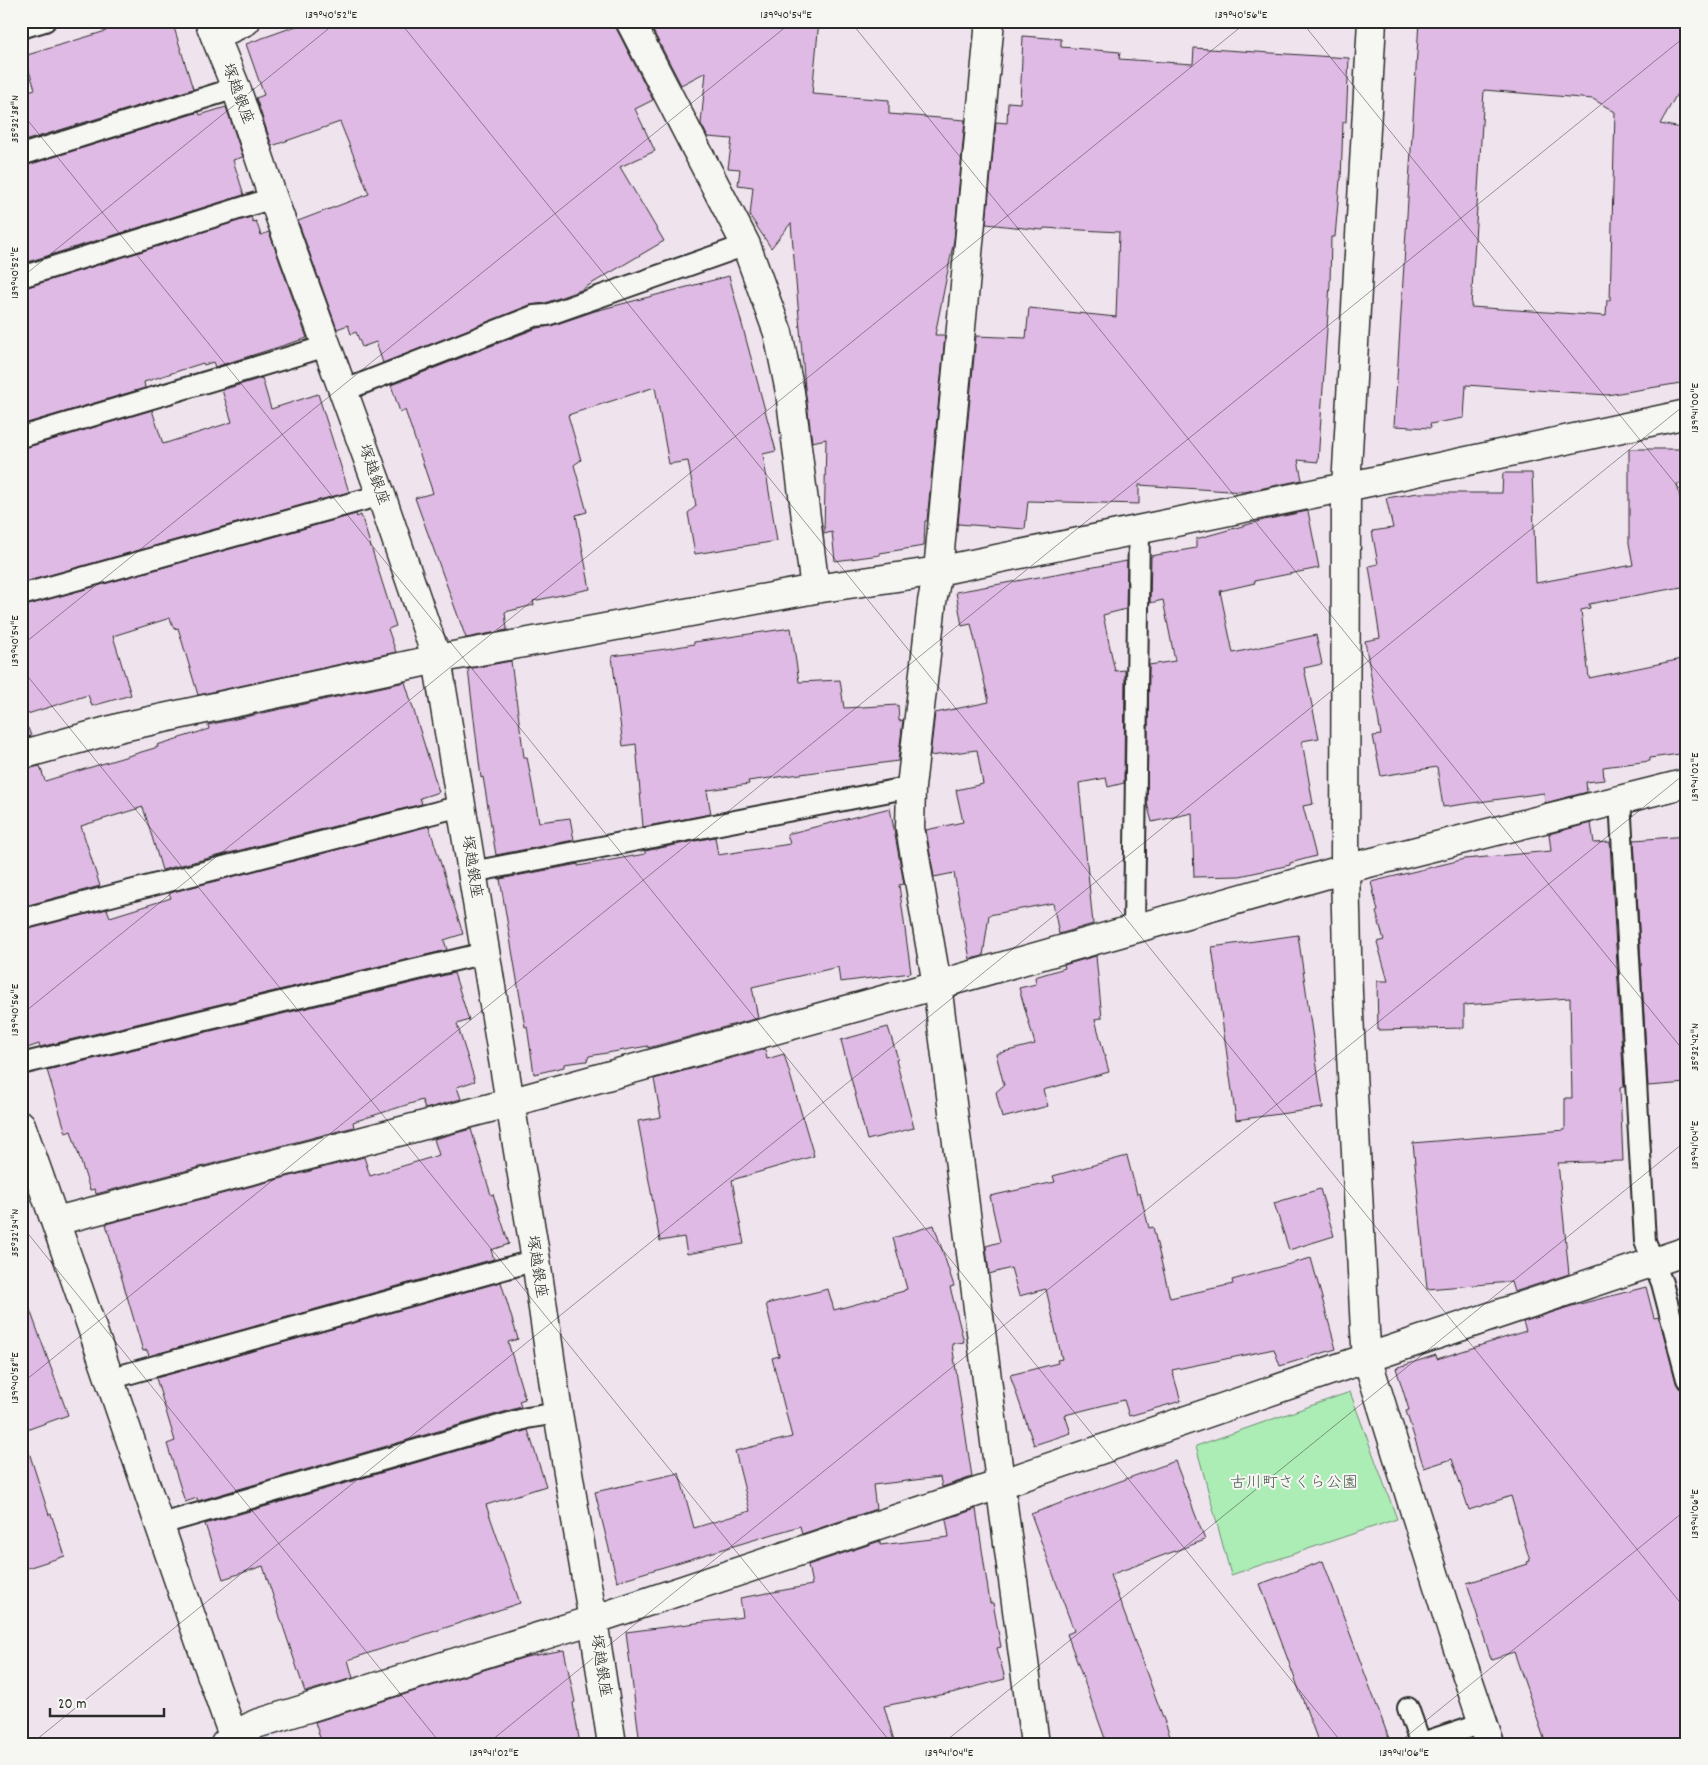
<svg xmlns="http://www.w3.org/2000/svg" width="1708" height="1765" viewBox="0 0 1708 1765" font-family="Dekko,'Klee One',sans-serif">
<rect width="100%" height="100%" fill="#efe4ee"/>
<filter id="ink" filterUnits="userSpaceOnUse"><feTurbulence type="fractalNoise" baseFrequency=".02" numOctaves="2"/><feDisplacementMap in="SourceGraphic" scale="10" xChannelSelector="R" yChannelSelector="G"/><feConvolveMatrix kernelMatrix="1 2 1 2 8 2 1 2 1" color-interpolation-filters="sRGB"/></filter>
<g filter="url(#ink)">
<path fill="#acecb5" stroke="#6c8c70" d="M1350,1392L1397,1519L1231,1575L1196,1446Z"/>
<path fill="#dfbae4" stroke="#2b2b2b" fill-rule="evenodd" d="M131,21H172L193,89L21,142V93L35,89L24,56L106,31V30Z
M310,21H615L616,28L653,100L635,109L655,151L620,167L664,241L581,290L545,303L530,305L383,363L376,342L362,347L356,332L351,334L348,325L337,329L298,221L369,194L340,122L272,146L256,98L264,95L246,44Z
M648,21H819L812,94L889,100V114L965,120L954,240L935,335H945L927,521H925L924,546L880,553V555L835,561L832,532L824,534L826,439L812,442L805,388L791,223L771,248L750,216L753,187L738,185L740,169L728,168L732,139L708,137L701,124L706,72L681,85Z
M1419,21H1687V76L1660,124L1687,129V252L1682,305H1687V382L1607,395L1466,385L1464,418L1430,424L1431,428L1394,426ZM1484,90L1593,99L1615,112L1610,300H1607L1606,316L1471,307Z
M1023,36L1061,39V47L1120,52L1119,59L1193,64L1194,48L1349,58L1346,122H1343L1341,180H1340L1335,237H1331L1330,284L1318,462L1298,460L1302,480L1244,492L1139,485V504L1028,501L1025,529L958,524L976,336L1026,338L1029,308L1116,317L1119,232L1044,228L1043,230L986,224L996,122L1007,123L1008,102L1020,103Z
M226,107L243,157L233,160L244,195L21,264V167L199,112L200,115Z
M251,217L253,222L256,221L261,235L269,232L307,338L215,367L213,362L204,365L203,363L144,382L145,388L21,425V289Z
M729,276L776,451L763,454L777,541L695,554L688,513L696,506L688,461L669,464L655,387L568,415L581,460L574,465L587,512L576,515L590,589L533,601L534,605L505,612L507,630L466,638L415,498L433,493L405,410L400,412L391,385L537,328L551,326L595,311Z
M262,378L271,409L318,394L349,492L21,583V449L152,410L163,444L232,422L222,390Z
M1629,449H1687V484H1677L1687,527V586L1589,604L1590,608L1581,610L1589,678L1687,658V753L1650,758V761L1603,767L1604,780L1586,782L1587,792L1545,803L1544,793L1443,807L1437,767L1381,776L1373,736L1381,735L1365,641L1380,638L1369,566L1378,564L1372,531L1393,528L1386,498L1418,493H1502L1503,473H1532L1536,583L1633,565L1629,543Z
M1308,511L1319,568L1254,581L1255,583L1220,591L1233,653L1316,635L1322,664L1304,668L1319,738L1302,741L1313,804L1303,806L1316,856L1290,863V865L1240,876L1194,877L1192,813L1152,822L1147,803L1149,665L1175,661L1163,600L1150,603L1151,556L1196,548V539L1264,520Z
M356,514L357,517L361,515L396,626L388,629L396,652L198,695L178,628L174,629L170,618L113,636L131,695L92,706L88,695L21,716V607Z
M1127,561L1126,609L1103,615L1115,671L1125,670L1124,783L1108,787L1106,778L1079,783L1093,924L1059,934L1053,903L989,915L983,956L970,959L954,873L934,877L926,830L963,822L956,790L983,784L977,750L930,756L935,713L989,702L971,624L962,626L956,592Z
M791,628L799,682L840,680L844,708L898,705L899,721L903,720L898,761L748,781L749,784L709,790L707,791L711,814L643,827L636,744L623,746L612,656L666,649L694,644V642Z
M511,661L524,757H527L539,822L570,818L574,840L496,855L483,777L481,778L468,669Z
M405,682L439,792L420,798L422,804L162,870L143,807L81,826L100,886L21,907V770L40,766L45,781L158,747L157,745L209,729L208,725Z
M28,728L31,736L21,739V729Z
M890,808L904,884L899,885L911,973L840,982L838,967L752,987L758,1018L648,1048V1046L589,1056L587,1061L564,1064V1067L534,1074L527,1026L525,1027L500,879L578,864V866L645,854V851L715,837L718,855L790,844L787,834Z
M1591,823L1594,843L1610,842L1624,1087L1620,1088L1623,1161L1558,1163L1569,1274L1514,1292L1511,1282L1427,1289L1413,1143L1565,1130V1098H1572L1570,998L1464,1005V1028L1378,1030L1377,981H1388L1377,942L1384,940L1376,912L1378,911L1371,882L1465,859L1551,851L1549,834Z
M429,826L463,934L444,940L447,950L40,1047L39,1044L27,1048L21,1031V931L107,909L110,917L171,898L169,893Z
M1687,836V1083L1648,1086L1634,840Z
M1298,935L1323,1108L1236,1120L1212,947Z
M1096,956L1102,1018L1095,1019L1109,1072L1043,1090L1048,1106L1002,1118L996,1092L1004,1085L996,1054L1035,1044L1019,988L1036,984L1035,977L1065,968L1064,965Z
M454,973L469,1020L457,1024L475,1081L457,1087L461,1099L425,1109L422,1100L353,1122L354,1127L96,1194L95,1189L90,1190L71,1131L66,1133L47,1070Z
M888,1027L898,1059L896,1060L914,1128L867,1140L841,1040Z
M765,1049L767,1059L784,1054L814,1156L732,1180L744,1244L687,1254L684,1237L660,1241L638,1121L661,1117L654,1079Z
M471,1129L491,1195L493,1194L509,1244L491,1250L494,1259L149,1356L147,1350L143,1351L106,1224L364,1157L370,1176L439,1155L434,1139Z
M1127,1156L1137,1194L1140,1193L1149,1228L1153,1227L1170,1298L1233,1284L1232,1280L1311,1258L1336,1349L1280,1366L1274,1349L1172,1370L1181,1401L1129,1416L1124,1400L1065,1415L1071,1433L1034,1445L1010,1375L1058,1363L1057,1360L1062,1359L1046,1289L1019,1296L1011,1268L989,1274L986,1246L1000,1242L990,1196L1055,1182L1053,1176Z
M1320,1189L1334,1236L1289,1250L1274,1203Z
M934,1225L954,1286L950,1287L964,1342L952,1344L972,1477L942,1487L940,1477L873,1485L876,1509L802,1534L800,1526L617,1581L595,1492L679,1473L694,1528L750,1511L735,1451L792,1437L772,1358L779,1356L766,1304L828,1289L834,1310L904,1291V1290L907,1289L893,1238Z
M501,1282L518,1339L508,1342L525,1399L519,1401L521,1407L198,1501L197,1498L185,1502L167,1444L175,1441L156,1378Z
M1646,1287L1654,1318L1659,1317L1676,1382L1679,1388L1687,1391V1744H1546L1514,1652L1491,1659L1467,1583L1528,1564L1527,1562L1530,1561L1511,1496L1469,1510L1452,1459L1424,1468L1406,1411L1409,1410L1396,1368L1436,1355L1437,1359L1526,1331L1523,1322L1572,1306Z
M25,1296L68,1415L21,1432V1297Z
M1687,1311V1331L1682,1312Z
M528,1430L546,1486L486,1505L520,1603L348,1660L353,1678L305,1692L263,1566L223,1579L205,1524Z
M28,1449L49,1515L51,1514L65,1556L21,1570V1450Z
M1175,1461L1205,1540L1110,1575L1173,1744H1107L1067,1634L1074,1631L1031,1514Z
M976,1509L990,1603H993L1001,1647L997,1648L1005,1679L956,1692L884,1706L895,1744H640L626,1632L743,1617L740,1598L812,1585L808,1565L880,1541V1545L949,1537L946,1519Z
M1323,1561L1391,1744H1319L1260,1584Z
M564,1650L575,1702L573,1703L580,1744H322L315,1722L526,1657Z"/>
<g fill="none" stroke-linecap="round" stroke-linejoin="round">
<g stroke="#2b2b2b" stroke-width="24">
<path id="lane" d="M21,28L45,21
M21,155L236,88
M21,277L273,198
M343,391L534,316L547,315L746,245
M21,437L327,346
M21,595L381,495
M1620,800L1645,1241L1662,1283L1687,1379
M472,872L911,787
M21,919L461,806
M1134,930L1139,530
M21,1064L485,953
M109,1379L536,1260
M158,1525L527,1418L558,1413
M1408,1708L1420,1742
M1419,1744L1483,1723"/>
</g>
<g stroke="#2b2b2b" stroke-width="31">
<path id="street" d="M630,21L746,245L778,333L790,392L815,589
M990,21L938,571L932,602L911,787L910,828L937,985L1004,1513L1035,1744
M1372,21L1346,487L1345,869L1348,994L1365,1331L1367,1358L1452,1631L1490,1744
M215,36L246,21
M21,755L122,727L437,659L815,589L938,571L1346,487L1687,414
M56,1221L509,1103L937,985L1345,869L1687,783
M225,1744L233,1736L256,1724L593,1620L1001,1484L1367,1358L1687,1251"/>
</g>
<g stroke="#2b2b2b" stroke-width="31">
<path id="secondary" d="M209,21L236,88L273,198L381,495L437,659L536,1260L558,1413L593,1620L612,1744
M21,1125C95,1331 162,1538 236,1744"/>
</g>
<use href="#lane" stroke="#f6f6f2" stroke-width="20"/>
<use href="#street" stroke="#f6f6f2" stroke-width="28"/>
<use href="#secondary" stroke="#f6f6f2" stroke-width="28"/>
</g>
</g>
<path fill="none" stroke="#2b2b2b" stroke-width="1" stroke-opacity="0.45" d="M399,21L1687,1611M850,21L1687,1055M1301,21L1687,498M21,112L1343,1744M21,278L338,21M21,646L793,21M21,668L892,1744M21,1015L1248,21M21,1225L441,1744M21,1384L1687,35M31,1744L1687,403M487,1744L1687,772M942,1744L1687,1140M1397,1744L1687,1509"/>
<g text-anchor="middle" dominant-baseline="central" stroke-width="4" stroke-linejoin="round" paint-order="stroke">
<g font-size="16" fill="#2b2b2b" stroke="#f6f6f2">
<text transform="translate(237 94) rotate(70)">塚越銀座</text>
<text transform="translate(373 475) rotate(71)">塚越銀座</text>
<text transform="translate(471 867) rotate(81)">塚越銀座</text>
<text transform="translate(536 1267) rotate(81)">塚越銀座</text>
<text transform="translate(600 1666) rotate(81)">塚越銀座</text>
</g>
<g font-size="16" fill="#4b5b4e" stroke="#f6f6f2">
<text x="1294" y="1483">古川町さくら公園</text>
</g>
</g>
<rect width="1708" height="1765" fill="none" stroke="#f6f6f2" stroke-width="55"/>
<path d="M50 1708v8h114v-8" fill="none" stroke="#2b2b2b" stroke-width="2.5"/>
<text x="58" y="1708" font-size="15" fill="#2b2b2b" stroke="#f6f6f2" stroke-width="4" paint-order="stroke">20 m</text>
<rect x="28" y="28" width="1652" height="1710" fill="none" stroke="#2b2b2b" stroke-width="2"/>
<g font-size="12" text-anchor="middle" fill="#2b2b2b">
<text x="331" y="18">139°40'52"E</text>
<text x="786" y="18">139°40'54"E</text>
<text x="1241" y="18">139°40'56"E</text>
<text transform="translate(14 119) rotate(-90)" y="4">35°32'38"N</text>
<text transform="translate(14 273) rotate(-90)" y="4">139°40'52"E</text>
<text transform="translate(1694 408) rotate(-90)" y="4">139°41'00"E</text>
<text transform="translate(14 641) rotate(-90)" y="4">139°40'54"E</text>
<text transform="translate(1694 777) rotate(-90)" y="4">139°41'02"E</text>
<text transform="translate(14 1010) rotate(-90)" y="4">139°40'56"E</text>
<text transform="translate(1694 1047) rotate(-90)" y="4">35°32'42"N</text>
<text transform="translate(1694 1145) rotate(-90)" y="4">139°41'04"E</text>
<text transform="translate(14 1233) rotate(-90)" y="4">35°32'34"N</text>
<text transform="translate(14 1378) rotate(-90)" y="4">139°40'58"E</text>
<text transform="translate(1694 1514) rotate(-90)" y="4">139°41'06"E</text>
<text x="494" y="1756">139°41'02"E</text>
<text x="949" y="1756">139°41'04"E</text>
<text x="1404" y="1756">139°41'06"E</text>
</g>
</svg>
